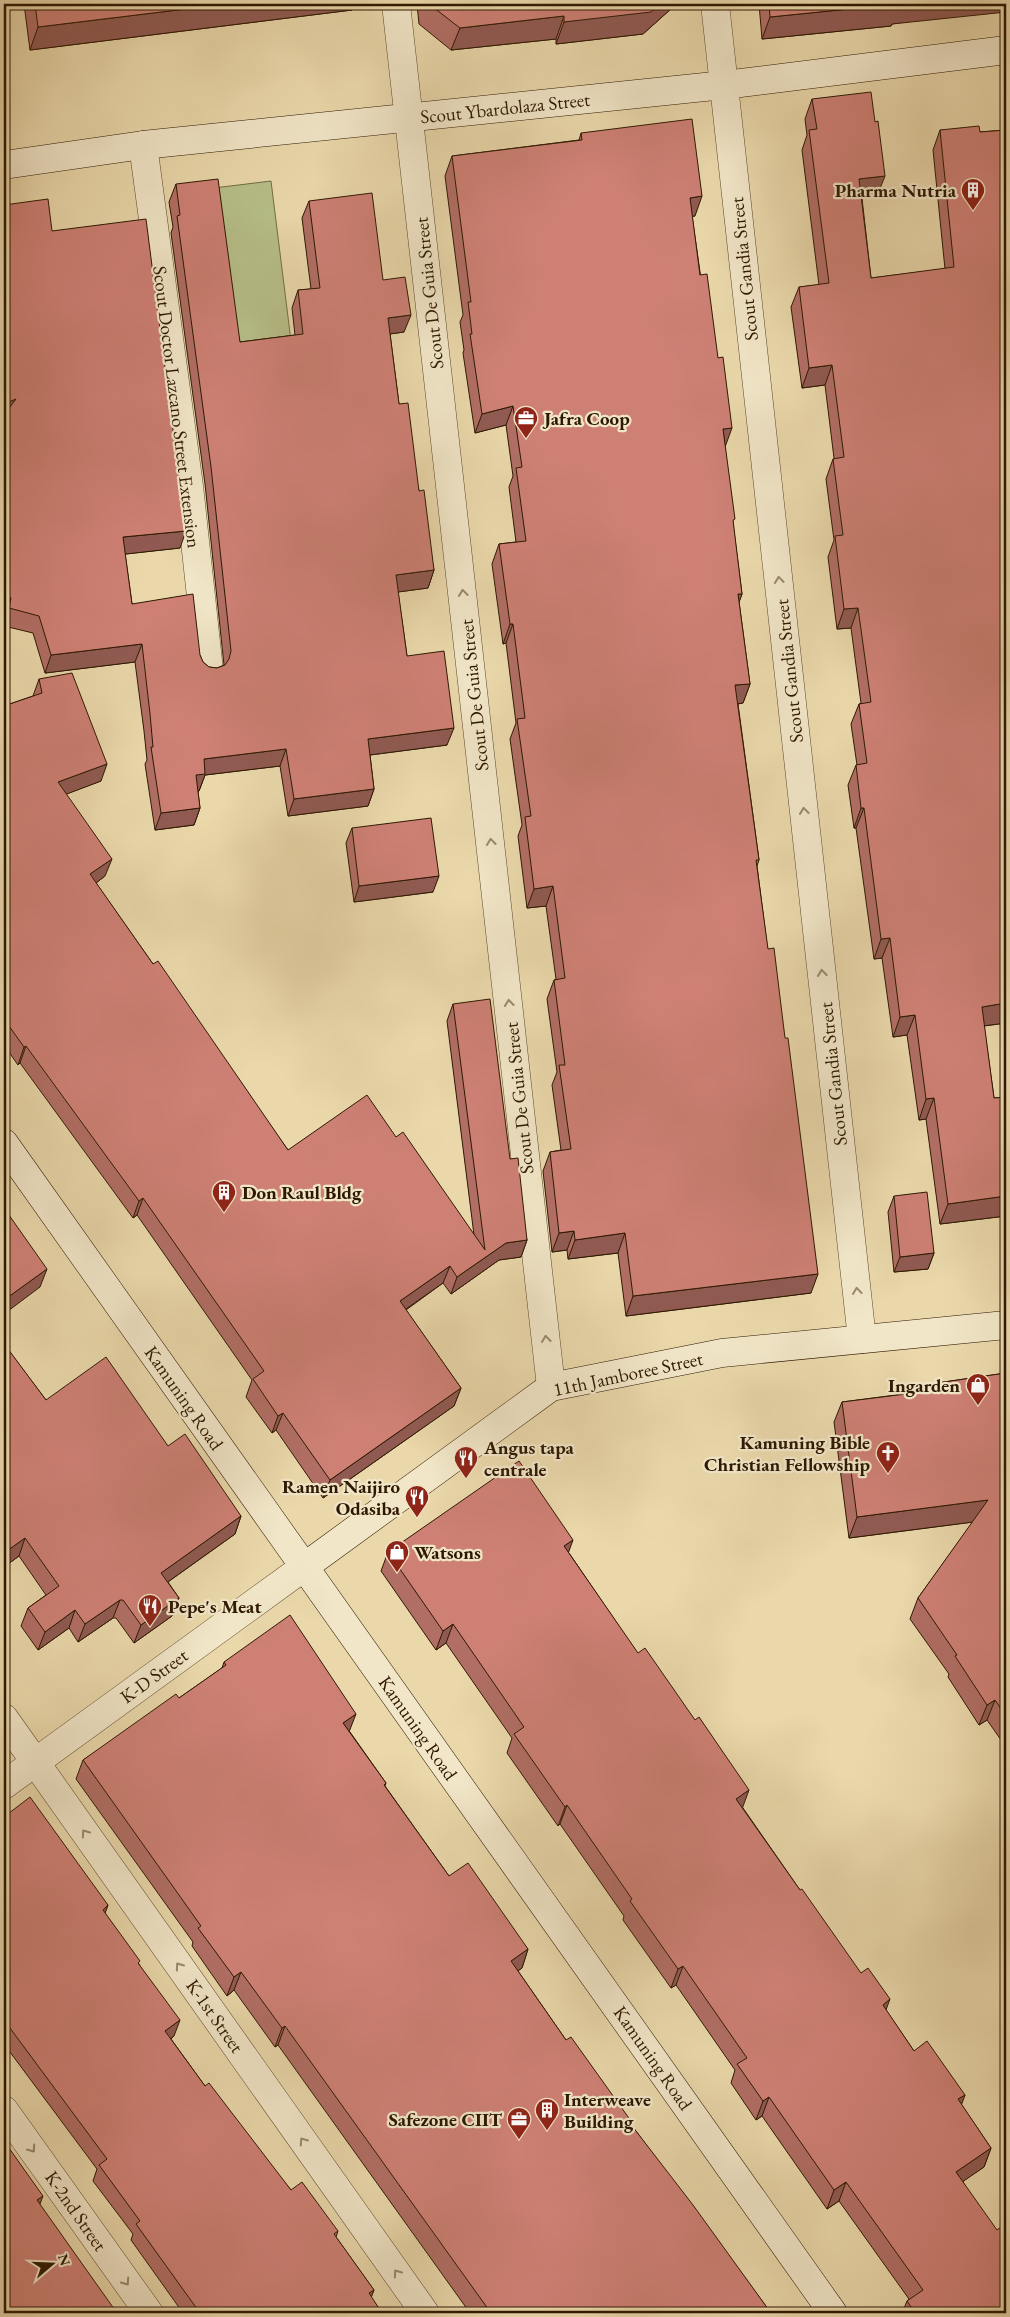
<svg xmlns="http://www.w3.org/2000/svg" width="1010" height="2317" viewBox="0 0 1010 2317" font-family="'EB Garamond',serif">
<rect width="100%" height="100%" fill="#ead8ab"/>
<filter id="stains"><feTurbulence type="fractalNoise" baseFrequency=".004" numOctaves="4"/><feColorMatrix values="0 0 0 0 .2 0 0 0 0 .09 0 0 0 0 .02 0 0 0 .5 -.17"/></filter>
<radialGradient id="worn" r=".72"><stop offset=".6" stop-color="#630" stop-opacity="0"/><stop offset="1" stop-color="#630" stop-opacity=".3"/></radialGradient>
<path fill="#b7bf89" stroke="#726c46" d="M271,181L291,341L234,348L214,188Z"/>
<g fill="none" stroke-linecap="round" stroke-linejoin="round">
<g stroke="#5d482c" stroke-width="29">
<path id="street" d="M396,4L551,1387
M715,4L862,1339
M143,145L189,486L209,670
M4,1718L425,2313
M4,1785L304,1567
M4,2110L149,2313"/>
</g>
<g stroke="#2e1802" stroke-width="29">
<path id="secondary" d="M4,165L143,145L724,85L1006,50
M4,1143L833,2313
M304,1567L551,1387L722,1353L1006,1325"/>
</g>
<use href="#street" stroke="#f1e6c8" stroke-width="28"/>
<use href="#secondary" stroke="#f1e6c8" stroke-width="28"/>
</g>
<path fill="#b16e65" stroke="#2e1802" d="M24,4H354L352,10L30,50Z
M417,4H674L672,8L643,34L556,44V39L451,50L419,24Z
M759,4H1006L892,24L891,26L762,39Z
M812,99L877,196L862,198L871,278L945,269L933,150L940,130L980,132L1006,130V1023L984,1026L994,1098L1006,1097V1216L940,1224L926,1119L919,1120L907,1035L893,1037L882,958L874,959L856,828H854L848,785L856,765H857L851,724L859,704L861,703L851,628L837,629L828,557L834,540L826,479L833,459L834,458L825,385L802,388L791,307L799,287L819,285L802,150L807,135L805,119Z
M581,133L695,216H692L725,447L733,524L742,594L739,602L750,684L743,703L738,704L759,860L757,866L811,1293L626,1316L618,1253L568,1259L567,1250L552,1252L543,1171L550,1152L561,1150L552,1085L557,1072L547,999L554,980L556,979L546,906L527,908L518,836L522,825L510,739L516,723L506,643L503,644L492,564L499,544L516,542L509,487L513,476L506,425L475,433L463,353L464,350L460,322L463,315L445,176L452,156L579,140Z
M176,184L240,342L295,335L292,308L298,290L311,289L302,218L309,201L383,280L404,332L390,334L399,404L419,491L434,570L428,588L398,592L407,656L447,745L370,755L374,789L368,806L288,816L280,766L205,775L199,791L198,792L200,808L194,825L155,830L145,764L147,760L144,731L135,662L45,673L33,633L4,626L5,616L4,615V205L52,231L180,548L125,554L132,604L200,655L203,662L209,667L217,668L224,665L205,484L171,233L173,227L169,202Z
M39,679L101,781L66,794L105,876L96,883L153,964L288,1150L396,1137L474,1235L447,1021L453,1004L510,1159L527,1240L521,1257L499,1260L451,1294L443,1283L406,1310L461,1388L454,1406L323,1498L276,1430L272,1433L246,1397L252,1380L137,1215L133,1218L20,1063L18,1065L4,1045V706L33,696Z
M352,828L433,892L354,902L346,843Z
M894,1196L934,1253L928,1269L894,1272L888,1212Z
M4,1338L9,1351L46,1400L168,1446L241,1516L235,1534L168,1582L179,1598L172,1616L134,1643L116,1618H113L78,1642L69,1628L38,1650L21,1626L28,1608L46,1595L19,1556L4,1567Z
M1006,1373V1747L987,1720L979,1725L948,1677L949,1674L910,1619L918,1598L973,1522L849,1538L834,1422L842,1402L935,1390L937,1383Z
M388,1552L569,1553L743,1808L800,1890L886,2010L914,2051L965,2095L961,2104L991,2148L984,2167L963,2181L1006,2313H902L907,2301L909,2299L839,2201L827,2209L762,2116L756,2120L731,2083L735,2070L676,1985L671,1988L623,1920L624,1916L560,1824L558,1826L507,1753L512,1738L446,1643L436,1650L381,1571Z
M224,1662L350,1732L386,1783L385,1786L449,1876L528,1949L522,1968L518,1971L566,2040L630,2123L771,2313H470L278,2045L275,2047L234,1990L227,1996L192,1946L193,1942L76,1779L83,1760L179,1698L222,1668Z
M4,1817L108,1905L105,1913L139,1964L174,2036L171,2039L205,2086L291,2190L338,2231L336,2237L374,2290L371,2297L382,2313H183L131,2240L133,2234L93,2181L97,2169L4,2044Z"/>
<path fill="#905a52" stroke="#2e1802" d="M227,4H354L352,10L30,50L38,27Z
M660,4H674L672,8L643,34L556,44L564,22Z
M898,4H1006V12L892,24L891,26L762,39L770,17Z
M564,16L556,39L451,50L460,28Z
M885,176L877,196L852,199L859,179Z
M702,196L695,216L682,217L690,198Z
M411,315L404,332L382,335L388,318Z
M832,365L825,385L802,388L809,368Z
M16,399L4,419V404Z
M513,406L506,425L475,433L482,414Z
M732,428L725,447L723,429Z
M186,531L180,548L117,555L123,537Z
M434,570L428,588L390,593L396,575Z
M738,594H742L735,613Z
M858,608L851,628L837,629L844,609Z
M510,624H513L506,643L503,644Z
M142,644L135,662L45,673L51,655Z
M750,684L743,703L728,705L735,685Z
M454,728L447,745L362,756L368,739Z
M286,749L280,766L205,775L199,791L190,793L196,775L204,759Z
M107,764L101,781L51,800L58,782Z
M374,789L368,806L288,816L294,799Z
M200,808L194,825L155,830L161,813Z
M861,808H864L856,828H854Z
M112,859L105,876L84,892L90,874Z
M439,876L433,892L354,902L359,886Z
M553,886L546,906L527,908L534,889Z
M890,938L882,958L874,959L881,939Z
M1006,1003V1023L975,1027L982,1007Z
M915,1015L907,1035L893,1037L900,1017Z
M26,1046L20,1063L18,1065L24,1047Z
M934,1098L926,1119L919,1120L926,1099Z
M1006,1196V1216L940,1224L948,1204Z
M143,1198L137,1215L133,1218L139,1201Z
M574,1231L567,1250L552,1252L559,1233Z
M625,1233L618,1253L568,1259L575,1240Z
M527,1240L521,1257L499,1260L451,1294L457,1277L506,1243Z
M934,1253L928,1269L894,1272L900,1257Z
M450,1266L443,1283L393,1318L400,1301Z
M47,1269L40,1287L4,1314V1300Z
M818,1274L811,1293L626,1316L633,1296Z
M461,1388L454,1406L323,1498L330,1480Z
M283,1413L276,1430L272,1433L278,1416Z
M988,1500L981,1521L849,1538L857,1517Z
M241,1516L235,1534L155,1591L161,1573Z
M25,1538L19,1556L4,1567V1553Z
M573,1540L566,1559L564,1546Z
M179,1598L172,1616L134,1643L141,1625Z
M120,1600L113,1618L78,1642L85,1624Z
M75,1610L69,1628L38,1650L45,1632Z
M453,1624L446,1643L436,1650L443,1631Z
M995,1700L987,1720L979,1725L987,1705Z
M356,1714L349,1732L343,1723Z
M749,1790L742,1809L736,1799Z
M567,1805L560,1824L558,1826L565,1807Z
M108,1905L102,1921L103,1910Z
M528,1949L522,1968L504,1980L511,1961Z
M683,1966L676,1985L671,1988L678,1969Z
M241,1972L234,1990L227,1996L234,1977Z
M890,1999L883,2018V2005Z
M180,2020L174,2036L160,2047L165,2031Z
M285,2026L278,2045L275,2047L282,2028Z
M965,2095L958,2114V2099Z
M769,2097L762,2116L756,2120L763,2101Z
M991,2148L984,2167L949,2191L956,2172Z
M846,2182L839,2201L827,2209L834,2190Z
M43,2196L37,2212V2200Z
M374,2290L368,2306L369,2293Z
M694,2307L691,2313H685Z"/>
<path fill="#ce8075" stroke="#2e1802" d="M35,4H227L38,27Z
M429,4H660L651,12L564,22V16L460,28Z
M769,4H899L770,17Z
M871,92L875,122L878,121L885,176L859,179L871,278L954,267L940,130L979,126L980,132L1006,130V1003L982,1007L994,1098L1006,1097V1196L948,1204L934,1098L926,1099L915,1015L900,1017L890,938L881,939L864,808H861L856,765L867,763L859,704L871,702L858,608L844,609L835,536L843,535L833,459L844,457L832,365L809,368L799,287L829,283L809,130L817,129L812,99Z
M692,119L702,196L690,198L700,275L707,274L718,358L723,357L732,428L723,429L735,519L733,520L742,594H738L750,684L735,685L759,860H756L768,949L774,948L785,1038H788L818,1274L633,1296L625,1233L575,1240L574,1231L559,1233L550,1152L571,1149L559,1065H565L554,980L565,978L553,886L534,889L525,817L531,816L517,719L525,718L513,624H510L499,544L526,541L516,468L522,467L513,406L482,414L470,334H472L468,302H471L452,156L582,140L581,133Z
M218,179L240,342L303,334L298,290L320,288L309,201L372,193L383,280L405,277L411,315L388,318L399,404L408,403L419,491L424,490L434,570L396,575L407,656L444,651L454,728L368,739L374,789L294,799L286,749L204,759L205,774L196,775L200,808L161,813L151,747H153L150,714L142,644L51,655L39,616L9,608L11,598L4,591V415L16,399L4,404V205L48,199L52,231L146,219L186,531L123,537L132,604L193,594L200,655L203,662L209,667L217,668L225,665L229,659L231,651L211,467L177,216L180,215L176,184Z
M72,673L107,764L58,782L112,859L90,874L153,964L158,961L288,1150L367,1095L396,1137L403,1132L485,1250L453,1004L490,999L510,1159L518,1158L527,1240L506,1243L457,1277L450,1266L400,1301L461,1388L330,1480L283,1413L278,1416L253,1379L264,1371L143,1198L139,1201L26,1046L24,1047L4,1019V706L42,693L39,679Z
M431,818L439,876L359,886L352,828Z
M927,1192L934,1253L900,1257L894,1196Z
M4,1208L47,1269L4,1300Z
M4,1338L10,1347L8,1349L46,1400L106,1357L168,1446L185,1434L241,1516L161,1573L179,1598L141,1625L123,1600H120L85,1624L75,1610L45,1632L28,1608L59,1586L25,1538L4,1553Z
M1006,1373V1716L995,1700L987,1705L955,1656L957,1655L918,1598L988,1500L857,1517L842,1402L938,1390L937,1383Z
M519,1461L573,1540L564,1546L638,1653L645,1648L695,1720L699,1717L749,1790L736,1799L800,1890L802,1889L861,1973L868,1968L890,1999L883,2005L914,2051L927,2041L965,2095L958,2099L991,2148L956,2172L997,2230L1006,2223V2313H915L907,2301L923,2290L846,2182L834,2190L769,2097L763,2101L737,2064L747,2058L683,1966L678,1969L630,1901L632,1899L567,1805L565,1807L514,1734L524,1727L453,1624L443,1631L388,1552Z
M290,1615L356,1714L343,1723L386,1783L384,1785L449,1876L468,1863L528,1949L511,1961L566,2040L571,2037L631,2121L629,2122L693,2205L771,2313H698L694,2307L685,2313H491L285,2026L282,2028L241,1972L234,1977L198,1928L201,1926L83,1760L176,1694L179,1698L226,1665L224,1662Z
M30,1797L108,1905L103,1910L140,1961L138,1963L180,2020L165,2031L205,2086L209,2083L291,2190L302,2182L338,2231L334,2234L374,2290L369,2293L382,2313H200L136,2224L140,2221L99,2165L107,2159L4,2020V1817Z
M4,2141L43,2196L37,2200L117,2313H4Z"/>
<defs><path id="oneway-chevron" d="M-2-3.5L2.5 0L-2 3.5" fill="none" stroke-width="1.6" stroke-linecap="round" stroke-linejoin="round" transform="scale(1.25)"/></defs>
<g stroke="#99896f">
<use href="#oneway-chevron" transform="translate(779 580) rotate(-96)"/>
<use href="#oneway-chevron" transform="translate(463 593) rotate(-96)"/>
<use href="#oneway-chevron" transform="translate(804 811) rotate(-96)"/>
<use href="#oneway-chevron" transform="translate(491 842) rotate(-96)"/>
<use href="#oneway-chevron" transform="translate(822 973) rotate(-96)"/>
<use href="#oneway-chevron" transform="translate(509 1003) rotate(-96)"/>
<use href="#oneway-chevron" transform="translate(857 1291) rotate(-96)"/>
<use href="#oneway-chevron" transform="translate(546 1339) rotate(-96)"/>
<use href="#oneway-chevron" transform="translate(85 1833) rotate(-125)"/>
<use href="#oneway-chevron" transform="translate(179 1966) rotate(-125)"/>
<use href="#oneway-chevron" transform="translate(303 2141) rotate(-125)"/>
<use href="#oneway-chevron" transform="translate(32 2149) rotate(55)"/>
<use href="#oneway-chevron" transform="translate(397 2273) rotate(-125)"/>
<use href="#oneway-chevron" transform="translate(126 2282) rotate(55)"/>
</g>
<defs>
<g id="building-pin" transform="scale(1.25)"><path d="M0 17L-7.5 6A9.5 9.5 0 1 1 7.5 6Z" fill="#8f2418" stroke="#f1e6c8"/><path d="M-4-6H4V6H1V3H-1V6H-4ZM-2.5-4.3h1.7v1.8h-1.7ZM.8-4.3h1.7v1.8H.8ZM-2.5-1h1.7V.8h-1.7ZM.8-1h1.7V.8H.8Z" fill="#fff"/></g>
<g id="office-pin" transform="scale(1.25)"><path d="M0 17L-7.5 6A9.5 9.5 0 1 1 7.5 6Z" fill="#8f2418" stroke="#f1e6c8"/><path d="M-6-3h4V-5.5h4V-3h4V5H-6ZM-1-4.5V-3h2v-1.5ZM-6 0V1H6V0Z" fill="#fff"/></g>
<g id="shop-pin" transform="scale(1.25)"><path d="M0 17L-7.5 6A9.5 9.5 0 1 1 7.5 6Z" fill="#8f2418" stroke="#f1e6c8"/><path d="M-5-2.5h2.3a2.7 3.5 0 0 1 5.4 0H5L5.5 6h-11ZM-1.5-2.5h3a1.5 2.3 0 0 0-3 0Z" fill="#fff"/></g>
<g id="church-pin" transform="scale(1.25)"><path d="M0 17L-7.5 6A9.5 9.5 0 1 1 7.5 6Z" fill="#8f2418" stroke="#f1e6c8"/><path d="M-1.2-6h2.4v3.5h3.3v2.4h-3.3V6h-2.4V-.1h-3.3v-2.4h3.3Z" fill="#fff"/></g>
<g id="restaurant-pin" transform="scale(1.25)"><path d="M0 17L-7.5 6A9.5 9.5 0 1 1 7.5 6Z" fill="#8f2418" stroke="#f1e6c8"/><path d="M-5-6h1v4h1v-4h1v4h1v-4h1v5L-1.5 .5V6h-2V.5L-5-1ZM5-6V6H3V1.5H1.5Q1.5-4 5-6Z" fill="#fff"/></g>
</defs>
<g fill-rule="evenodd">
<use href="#building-pin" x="973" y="190"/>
<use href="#office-pin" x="526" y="418"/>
<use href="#building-pin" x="224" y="1192"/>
<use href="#shop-pin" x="978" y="1385"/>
<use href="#church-pin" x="888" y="1453"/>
<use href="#restaurant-pin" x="466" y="1458"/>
<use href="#restaurant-pin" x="417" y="1497"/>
<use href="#shop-pin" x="397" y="1552"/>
<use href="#restaurant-pin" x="150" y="1606"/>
<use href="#building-pin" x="547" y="2110"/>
<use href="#office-pin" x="519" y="2119"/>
</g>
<g text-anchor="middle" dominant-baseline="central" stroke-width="4.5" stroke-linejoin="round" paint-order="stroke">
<g font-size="19" fill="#2e1802" stroke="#f1e6c8">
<text transform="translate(505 108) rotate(-6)">Scout Ybardolaza Street</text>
<text transform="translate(744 269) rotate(-96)">Scout Gandia Street</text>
<text transform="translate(429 293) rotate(-96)">Scout De Guia Street</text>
<text transform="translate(177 407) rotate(83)">Scout Doctor Lazcano Street Extension</text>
<text transform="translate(789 671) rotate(-96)">Scout Gandia Street</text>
<text transform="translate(474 695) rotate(-96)">Scout De Guia Street</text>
<text transform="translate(833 1074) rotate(-96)">Scout Gandia Street</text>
<text transform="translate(519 1098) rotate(-96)">Scout De Guia Street</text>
<text transform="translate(628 1374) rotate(-12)">11th Jamboree Street</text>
<text transform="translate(184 1398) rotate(55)">Kamuning Road</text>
<text transform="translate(154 1676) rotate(-36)">K-D Street</text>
<text transform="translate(418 1728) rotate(55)">Kamuning Road</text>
<text transform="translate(215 2016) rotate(55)">K-1st Street</text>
<text transform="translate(653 2058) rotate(55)">Kamuning Road</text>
<text transform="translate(76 2211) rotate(55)">K-2nd Street</text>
</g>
<g font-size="19" font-weight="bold" fill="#2e1802" stroke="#f1e6c8" text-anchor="start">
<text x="956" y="190" text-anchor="end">Pharma Nutria</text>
<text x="544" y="418">Jafra Coop</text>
<text x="242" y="1192">Don Raul Bldg</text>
<text x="960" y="1385" text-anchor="end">Ingarden</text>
<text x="870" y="1442" text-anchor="end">Kamuning Bible<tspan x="870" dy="22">Christian Fellowship</tspan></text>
<text x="484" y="1447">Angus tapa<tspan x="484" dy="22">centrale</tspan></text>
<text x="400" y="1486" text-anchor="end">Ramen Naijiro<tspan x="400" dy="22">Odasiba</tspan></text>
<text x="414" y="1552">Watsons</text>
<text x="168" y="1606">Pepe's Meat</text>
<text x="564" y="2099">Interweave<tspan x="564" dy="22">Building</tspan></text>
<text x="502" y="2119" text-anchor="end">Safezone CIIT</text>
</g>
</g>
<rect width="1010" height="2317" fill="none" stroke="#ead8ab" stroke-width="20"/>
<rect x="5" y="5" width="1000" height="2307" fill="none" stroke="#2e1802" stroke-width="2.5"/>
<rect x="10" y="10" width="990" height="2297" fill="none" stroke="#2e1802"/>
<g transform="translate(52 2264) rotate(71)" stroke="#f1e6c8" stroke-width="4" paint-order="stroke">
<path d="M0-4L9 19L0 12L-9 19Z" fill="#2e1802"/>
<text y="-8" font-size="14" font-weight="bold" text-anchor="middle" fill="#2e1802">N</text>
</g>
<rect width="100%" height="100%" filter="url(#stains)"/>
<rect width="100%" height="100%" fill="url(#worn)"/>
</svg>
